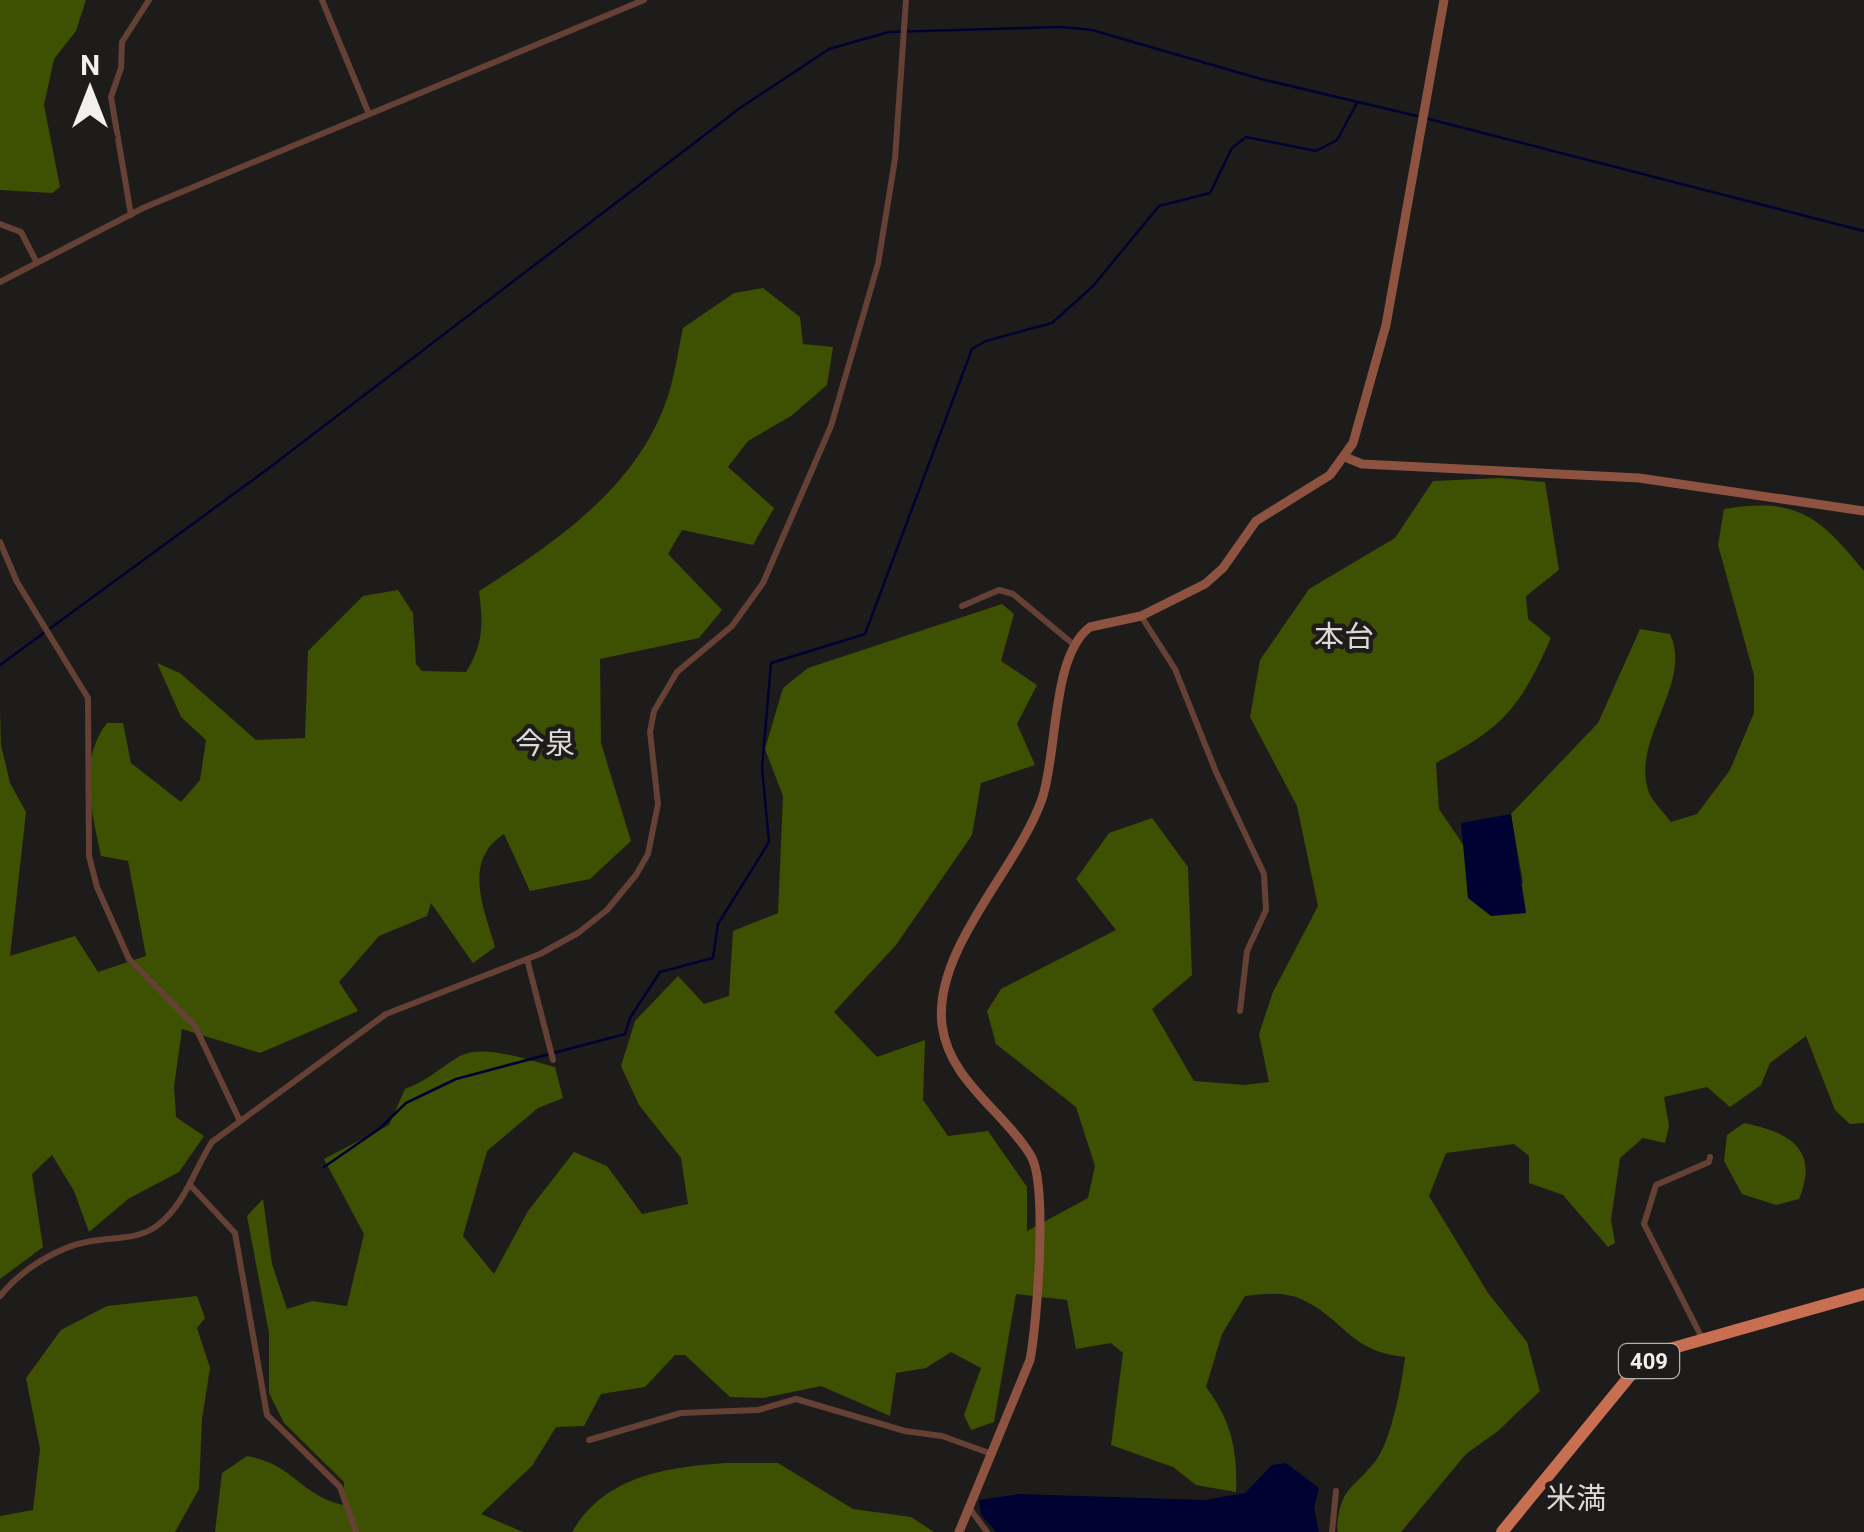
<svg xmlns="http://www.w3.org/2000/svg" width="1864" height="1532" viewBox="0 0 1864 1532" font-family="Roboto,'Noto Sans JP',sans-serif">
<rect width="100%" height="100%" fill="#1e1c1a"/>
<path fill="#3e5002" d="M0,0H86L76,31L54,59L44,105L60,187L52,193L0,190Z
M763,288L800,317L803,344L833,347L827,385L791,416L748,441L728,467L774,508L753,545L682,530L668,554L722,610L699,638L600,659L601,743L631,841L590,879L530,891L504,834C462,861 484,909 495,947L473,963L431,903L427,916L379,936L339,982L358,1011L260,1053L182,1029L174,1087L176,1117L204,1136L179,1172L128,1199L89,1232L74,1191L52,1155L32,1174L43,1247L0,1279V708L1,745L10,783L26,812L10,956L75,936L98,972L146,956L128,861L101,856C92,811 77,762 107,723H123L131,763L181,802L200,780L206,740L181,717L157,663L180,673L256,740L305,738L308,651L363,596L398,590L413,613L416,664L422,671L466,672C484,644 483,623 479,591C556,542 638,487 668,396C675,374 678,351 683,328L734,293Z
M1500,478L1545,482L1559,570L1526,596L1528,619L1551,638C1519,709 1505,726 1436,763L1439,809L1466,849L1468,898L1523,883L1511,814L1598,723L1640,629L1670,634C1693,684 1632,737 1648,790C1651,800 1664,813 1671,822L1697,814L1730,770L1754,713V675L1718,545L1724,509C1797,497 1819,516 1864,571V1123L1850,1124L1835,1110L1806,1036L1770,1063L1761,1085L1730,1107L1707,1087L1664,1097L1669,1126L1665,1143L1643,1138L1620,1158L1611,1220L1615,1243L1608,1247L1563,1195L1529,1183V1156L1514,1144L1446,1153L1429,1196L1488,1293L1527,1342L1540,1391L1498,1431L1466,1454L1401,1532H1338L1337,1527C1341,1487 1351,1491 1374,1463C1391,1443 1402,1383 1405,1357C1348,1351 1345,1319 1301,1299C1283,1291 1264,1294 1245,1296L1222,1334L1206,1387C1231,1420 1238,1451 1236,1492L1196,1485L1173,1467L1111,1445L1123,1353L1111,1343L1076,1349L1067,1300L1016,1294L994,1422L971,1430L964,1415L981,1368L951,1352L926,1368L896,1373L890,1416L821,1386L763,1398L730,1397L685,1355H675L645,1387L601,1394L584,1426L556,1427L532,1466L481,1514L523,1532H215L222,1473L247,1456C294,1464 298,1494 343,1505L344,1482L284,1423L269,1393V1333L247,1216L263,1199L272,1264L287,1309L312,1301L347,1306L364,1234L324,1159L389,1125L405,1089C427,1081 440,1068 460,1056C484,1043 530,1061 555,1067L563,1098L538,1108L487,1151L463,1236L494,1274L528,1211L574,1152L607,1166L642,1214L688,1204L681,1158L639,1105L621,1066L635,1021L678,976L704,1004L729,996L733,931L778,913L783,796L765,749L783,688L808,668L1002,604L1014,614L1001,661L1037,685L1017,724L1035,765L981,783L972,835L896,945L834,1012L877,1057L925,1040L923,1100L948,1136L988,1131L1027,1187V1231L1088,1198L1095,1166L1076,1107L996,1044L987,1011L1001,989L1116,930L1076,879L1109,833L1152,818L1188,867L1192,975L1152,1009L1194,1081L1245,1085L1269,1082L1259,1034L1273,992L1318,906L1297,806L1250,717L1260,660L1309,589L1395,538L1433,481Z
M1744,1123C1788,1132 1820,1148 1799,1199L1776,1205L1742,1194L1724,1161L1727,1135Z
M197,1296L205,1318L197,1328L210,1368L202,1419L199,1489L175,1532H0V1516L33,1510L40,1449L26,1378L61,1330L107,1306Z
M724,1463H778L853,1509L911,1517L934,1532H572C605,1476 664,1468 724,1463Z"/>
<path fill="#000232" d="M1511,814L1526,913L1491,916L1468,898L1461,823Z
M1286,1463L1319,1488L1314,1508L1319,1532H996L981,1515L979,1500L1020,1494L1205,1500L1245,1493L1272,1465Z"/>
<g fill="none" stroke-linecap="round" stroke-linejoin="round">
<path stroke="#000232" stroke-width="2.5" d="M1425,118L1864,231
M0,665L265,471L740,108L829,49L889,32L1062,27L1092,30L1261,79L1417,116
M324,1167L379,1129L406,1103L456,1079L625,1034L630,1018L660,972L713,958L718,924L769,842L762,768L771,663L865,634L972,349L986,341L1052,323L1093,286L1159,206L1210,193L1232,148L1246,137L1316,151L1337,140L1357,103"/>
<path stroke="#654034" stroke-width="6" d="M322,0L369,114
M131,215L111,97L121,68L122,42L149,0
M0,224L21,232L37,263
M0,282L143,208L644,0
M0,542L17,582L88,698L89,856L97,887L129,959L195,1026L239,1119
M962,606L999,590L1013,594L1073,644
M1141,616L1175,669L1216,772L1264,874L1266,910L1247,951L1240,1011
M527,959L553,1060
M191,1186L235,1233L267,1415L340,1487L356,1532
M0,1296C21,1270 58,1246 92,1241C114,1237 139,1240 158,1225C186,1203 194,1170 212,1142L386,1014L540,954L578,933L607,910L636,875L648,854L658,804L650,732L654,711L677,672L732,626L763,583L831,426L878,264L895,159L906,0
M1702,1338L1644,1224L1656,1185L1709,1162L1710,1157
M589,1440L681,1413L758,1410L796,1399L905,1431L942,1436L992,1454
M970,1509L987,1532
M1332,1532L1336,1491"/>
<path stroke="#8d5340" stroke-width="9" d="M1345,457L1362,464L1639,478L1864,511
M959,1532L1030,1360C1037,1324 1048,1185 1031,1156C1004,1111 949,1081 942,1025C933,949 1017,870 1042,799C1058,752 1051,656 1090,627L1141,616L1205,584L1223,568L1256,521L1330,475L1353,443L1386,325L1444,0"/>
<path stroke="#c86e51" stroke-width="12" d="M1502,1532L1629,1377L1659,1352L1864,1294"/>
</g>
<g text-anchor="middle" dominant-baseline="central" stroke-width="9" stroke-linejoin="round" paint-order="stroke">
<rect fill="#1e1c1a" stroke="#b2b0af" stroke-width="2.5" x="1619" y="1344" width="60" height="34" rx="8"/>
<g font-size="22" font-weight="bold" fill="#f2f0ef">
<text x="1649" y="1361">409</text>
</g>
<g font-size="30" fill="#dcd9d6" stroke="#1e1c1a">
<text x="1344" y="636">本台</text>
<text x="545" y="743">今泉</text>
<text x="1576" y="1498">米満</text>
</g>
</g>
<g transform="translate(90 90)" stroke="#1e1c1a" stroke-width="8" paint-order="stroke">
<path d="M0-8L18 38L0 25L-18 38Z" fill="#f2f0ef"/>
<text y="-15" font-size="28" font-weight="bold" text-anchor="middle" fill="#f2f0ef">N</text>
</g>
</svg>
